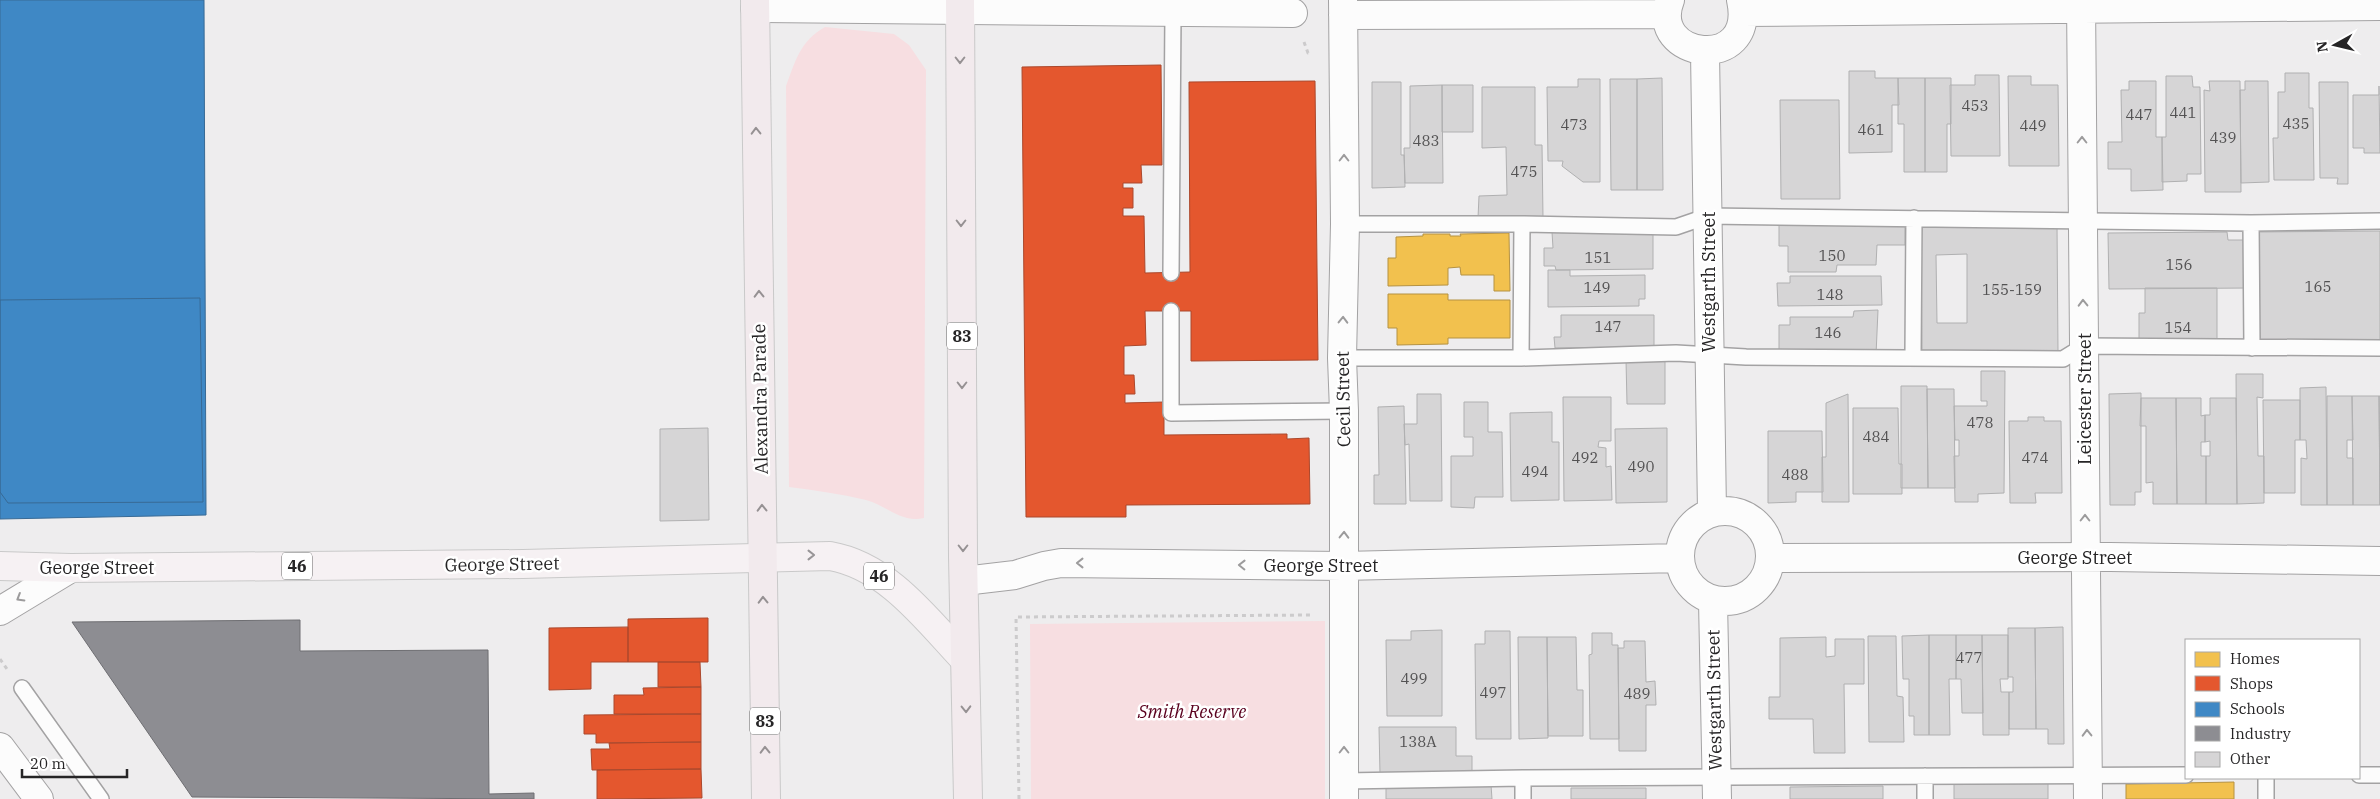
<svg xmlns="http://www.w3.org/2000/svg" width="2380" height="799" viewBox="0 0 2380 799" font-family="'IBM Plex Serif',serif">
<rect width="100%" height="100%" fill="#eeedee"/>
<path fill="#f7dee1" d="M825,27L894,34L909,45L926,70L924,518C900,523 888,506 866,500C840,494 815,490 789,487L786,86C796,60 800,41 825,27Z
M1325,621V799H1031L1030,624Z"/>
<path fill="#f2c14e" stroke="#b59242" d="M1509,233L1510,291H1494V275H1461L1460,267L1448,268V285L1388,286V258H1396V237L1423,236V234H1450V236H1461L1460,234Z
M1388,294H1448V300H1510V338H1448V344L1397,345V328H1388Z
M2234,782V799H2126V784Z"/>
<path fill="#e4572e" stroke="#ab482c" d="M1161,65L1162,165H1141L1142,183H1123V188H1133V208H1123V216H1144L1145,273L1190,272L1189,82L1315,81L1318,360L1191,361V311H1145L1146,345L1124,346V375H1134L1135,394H1125V403L1164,402V435L1287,434V439L1309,438L1310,504L1126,505V517H1026L1022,67Z
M708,618V662H628V619Z
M628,627V662H591V689L549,690V628Z
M658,662H700L701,687H658Z
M701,687V714H614V695H644L643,688Z
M701,714V742L596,743V734H584V715Z
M701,742V769L592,770L591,749H610L609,743Z
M701,769L702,798L597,799V770Z"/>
<path fill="#3f88c5" stroke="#386a95" d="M0,0H204L206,515L0,519Z
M200,298L203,502L8,503L0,492V300Z"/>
<path fill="#8d8d92" stroke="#6e6e72" d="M300,620V651L488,650L489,794L534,793V799L192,797L72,622Z"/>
<path fill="#d6d5d6" stroke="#b0b0b1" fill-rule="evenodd" d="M1849,71H1875V78H1898L1899,105H1892V152L1849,153Z
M2285,73H2309V108H2313L2314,180H2274L2273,138H2278V92H2285Z
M1975,75H1999L2000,156H1951L1950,85H1975Z
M2008,76H2031V85H2058L2059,166H2009Z
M2166,76H2192L2193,87H2200L2201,174H2187V181L2162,182V137H2166Z
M1662,78L1663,190H1637V79Z
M1898,78H1925V172H1904V124H1898Z
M1925,78H1951V124H1947V172H1925Z
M1578,79H1600V182H1583L1562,166L1563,161H1548L1547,87H1578Z
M1610,79H1637V190H1611Z
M2129,81H2156V137H2162L2163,190L2131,191V169H2108V142H2122L2121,90H2129Z
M2209,81H2240L2241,192H2205L2204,90L2210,91Z
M2245,81H2268L2269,182L2241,183L2240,90H2245Z
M1372,82H1401V155H1404L1405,187L1372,188Z
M2319,82H2348V184H2337L2338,178H2320Z
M1442,85L1443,183H1405L1404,148H1410V86Z
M1442,85H1473V132H1442Z
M2379,86L2380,153H2364V148H2353V95H2379Z
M1482,87H1535V145H1542L1543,218H1478L1479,196L1507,195L1506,147L1482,148Z
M1780,100H1839L1840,199H1781Z
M1905,221V245H1877L1876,265H1837L1836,272H1788V246H1779V222Z
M2057,224L2058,352L1922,353L1921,226ZM1967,254V323H1937L1936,255Z
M2380,231V341L2256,342L2255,232Z
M1552,232H1653V269L1556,270L1555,266H1544V248H1553Z
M2227,232L2228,240H2248L2249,288L2109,289L2108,233Z
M1548,270H1570V276L1645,275V299H1639V306L1548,307Z
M1790,276H1881L1882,305L1778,306L1777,283H1790Z
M2145,288H2217V342H2139V313H2145Z
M1878,310L1876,355L1779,352V325H1790V317H1853L1854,311Z
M1561,315H1654V347L1555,348L1554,337H1561Z
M1626,360H1665V404H1627Z
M1981,371H2005L2004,493L1978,494V502H1955L1954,456H1959V440H1955L1954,406H1987V401H1981Z
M2236,374H2263V398L2257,397L2258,456H2264V503L2237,504Z
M1901,386H1927L1928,488H1901Z
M2326,387L2327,505H2301V458L2307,459L2306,440H2300V388Z
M1927,389H1954L1955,488H1928Z
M2141,393V492H2135V505H2110L2109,394Z
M1417,394H1441L1442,501H1410L1409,444L1405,445L1404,424H1417Z
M1848,394L1849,502H1822V457H1826V403Z
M2327,396H2352L2353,440H2347V458H2353V505H2327Z
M2352,396H2379L2380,505H2353Z
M2379,396H2380V505Z
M1563,397H1611V441H1599L1598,447L1606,448V467L1611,466L1612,500L1564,501Z
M2141,398H2176L2177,504H2153V482L2146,483V426H2140Z
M2176,398H2201V416L2205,415V442H2201V456H2206V504H2177Z
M2210,398H2236L2237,504H2206V456H2210V441L2205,442V415H2210Z
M2263,400H2300V440H2295V493H2264Z
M1464,402H1488V432H1502L1503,497H1475L1474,508L1451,507V456H1473V437H1464Z
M1404,406L1406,504H1374V475H1379L1378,407Z
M1853,408H1898L1899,464H1902V494H1853Z
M1552,412V442H1559V500L1511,501L1510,413Z
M2028,417H2044V421H2061L2062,493H2035L2036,503H2010L2009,421H2028Z
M708,428L709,520L660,521V429Z
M1667,428V502L1616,503L1615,429Z
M1768,431H1822L1823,492H1796V502L1768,503Z
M2063,627L2064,744H2048V729H2036L2035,628Z
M2008,628H2035L2036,729H2009V692H2013V677H2008Z
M1442,630V716H1387L1386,640H1411V631Z
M1485,631H1510L1511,739H1476L1475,644H1485Z
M1592,633H1612V645H1618L1619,739H1590L1589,655L1592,654Z
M1929,635H1956V679H1949L1950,735H1929Z
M1929,635V735H1914V716H1909V679H1903L1902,636Z
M1956,635H1982L1983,713H1962L1961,679H1956Z
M1982,635H2008V679H2000L2001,692H2009V735H1983Z
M1868,636H1896L1897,696L1903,697L1904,742H1869Z
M1518,637H1547L1548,738L1519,739Z
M1547,637H1576L1577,690H1583V736H1548Z
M1826,637V657L1835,656V639H1864V684H1844L1845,753H1814L1813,719H1769V697H1780V638Z
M1624,641H1645L1646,682L1655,681L1656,705H1646V751H1619L1618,648H1624Z
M1379,727H1456V756H1472V773L1380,774Z
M2048,782V799H1954V783Z
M1491,785L1492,799H1386V786Z
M1883,786V799H1790V787Z
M1571,788H1646V799H1571Z"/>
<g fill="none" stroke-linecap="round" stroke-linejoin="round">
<g stroke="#a3a2a3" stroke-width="18">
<path id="lane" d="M2251,223L2252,348
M1345,224H1522L1676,227L1708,216L2251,223L2380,221
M1171,273L1173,13
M1171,311V413L1344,411
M1913,356L1914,218
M1342,358H1521L1676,353L1746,357L2063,359L2084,346L2380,348
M1521,358L1522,224
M22,688L101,799
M2359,775H2380
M1925,776V799
M1523,778V799
M2266,778V799
M1344,781L1523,778L2186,775"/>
</g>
<g stroke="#a3a2a3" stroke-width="30">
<path id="street" d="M1343,0L1345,224L1342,358L1344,411V799
M1670,0C1647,59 1757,74 1741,0
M2081,0L2088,799
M755,8L1293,13
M1743,12L2380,6
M1343,15L1667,14
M1705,52L1712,512
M1680 556a45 45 0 1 1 90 0a45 45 0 1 1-90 0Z
M1770,558L2110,557L2380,561
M964,581L1015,575L1044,566L1061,563L1343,566L1679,558
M1713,601L1717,799
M0,611L71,568
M0,747L39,799"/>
</g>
<g stroke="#c9c9c9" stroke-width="30">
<path id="primary" d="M0,566L71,568L523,564L830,556C888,566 927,620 965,660"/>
</g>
<g stroke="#c9c9c9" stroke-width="30">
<path id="highway" d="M755,0L766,799
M960,0L963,557L968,799"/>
</g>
<path stroke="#cccbcc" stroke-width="3" stroke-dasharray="4 4" stroke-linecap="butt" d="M1304,42L1308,53H1312
M0,659L7,669
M1019,799L1016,617L1313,615"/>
<use href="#lane" stroke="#fcfcfc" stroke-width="15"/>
<use href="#street" stroke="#fcfcfc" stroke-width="28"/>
<use href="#primary" stroke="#f6f1f3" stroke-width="28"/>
<use href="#highway" stroke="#f2eaed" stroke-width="28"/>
</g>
<defs><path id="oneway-chevron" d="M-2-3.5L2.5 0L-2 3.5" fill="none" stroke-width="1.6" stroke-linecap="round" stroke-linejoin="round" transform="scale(1.25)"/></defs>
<g stroke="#969193">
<use href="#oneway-chevron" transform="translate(960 60) rotate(90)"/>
<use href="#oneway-chevron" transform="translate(756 131) rotate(-91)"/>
<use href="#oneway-chevron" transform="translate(961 223) rotate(90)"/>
<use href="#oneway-chevron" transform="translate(759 294) rotate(-91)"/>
<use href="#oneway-chevron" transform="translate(962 385) rotate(90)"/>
<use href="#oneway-chevron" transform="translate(762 508) rotate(-91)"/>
<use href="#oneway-chevron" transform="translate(963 548) rotate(90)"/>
<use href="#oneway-chevron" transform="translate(763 600) rotate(-91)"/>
<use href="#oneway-chevron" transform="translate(966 709) rotate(89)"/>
<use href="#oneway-chevron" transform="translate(765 750) rotate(-91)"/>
</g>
<g stroke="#9c9b9c">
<use href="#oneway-chevron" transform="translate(2082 140) rotate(-90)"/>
<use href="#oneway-chevron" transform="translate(1344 158) rotate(-90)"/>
<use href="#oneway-chevron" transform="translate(2083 303) rotate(-91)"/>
<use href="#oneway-chevron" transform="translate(1343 320) rotate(-89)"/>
<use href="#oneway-chevron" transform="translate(2085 518) rotate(-90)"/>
<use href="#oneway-chevron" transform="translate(1344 535) rotate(-89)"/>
<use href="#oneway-chevron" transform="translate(1080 563) rotate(-180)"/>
<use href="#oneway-chevron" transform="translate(1242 565) rotate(-179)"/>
<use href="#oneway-chevron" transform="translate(20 598) rotate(149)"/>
<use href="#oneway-chevron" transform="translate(2087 733) rotate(-91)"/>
<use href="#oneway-chevron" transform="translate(1344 750) rotate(-90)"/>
</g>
<use stroke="#989597" href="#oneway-chevron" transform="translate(811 555)"/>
<g text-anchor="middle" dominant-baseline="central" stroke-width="5" stroke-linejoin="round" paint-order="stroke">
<g font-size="15" fill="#535253">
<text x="1975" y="105">453</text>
<text x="2183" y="112">441</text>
<text x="2139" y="114">447</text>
<text x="2296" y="123">435</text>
<text x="1574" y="124">473</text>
<text x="2033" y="125">449</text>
<text x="1871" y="129">461</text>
<text x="2223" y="137">439</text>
<text x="1426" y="140">483</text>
<text x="1524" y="171">475</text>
<text x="1832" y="255">150</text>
<text x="1598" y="257">151</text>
<text x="2179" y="264">156</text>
<text x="2318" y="286">165</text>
<text x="1597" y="287">149</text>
<text x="2012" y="289">155-159</text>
<text x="1830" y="294">148</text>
<text x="1608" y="326">147</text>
<text x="2178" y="327">154</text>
<text x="1828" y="332">146</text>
<text x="1980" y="422">478</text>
<text x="1876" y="436">484</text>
<text x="1585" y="457">492</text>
<text x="2035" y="457">474</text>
<text x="1641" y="466">490</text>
<text x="1535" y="471">494</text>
<text x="1795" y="474">488</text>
<text x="1969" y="657">477</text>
<text x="1414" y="678">499</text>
<text x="1493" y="692">497</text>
<text x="1637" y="693">489</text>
<text x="1418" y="741">138A</text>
</g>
<g fill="#fff" stroke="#676667" stroke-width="1">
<rect x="947" y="322.5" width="30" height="27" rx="4"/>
<rect x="282" y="552.5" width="30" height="27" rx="4"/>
<rect x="864" y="562.5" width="30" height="27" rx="4"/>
<rect x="750" y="707.5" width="30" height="27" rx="4"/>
</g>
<g font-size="16" font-weight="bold" fill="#262526">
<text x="962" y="336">83</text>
<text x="297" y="566">46</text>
<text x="879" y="576">46</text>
<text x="765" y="721">83</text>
</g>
<g font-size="18" fill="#262526" stroke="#fff">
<text transform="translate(1708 282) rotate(-90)">Westgarth Street</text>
<text transform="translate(760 399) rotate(-91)">Alexandra Parade</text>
<text transform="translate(1343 399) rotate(-91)">Cecil Street</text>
<text transform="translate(2084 399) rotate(-90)">Leicester Street</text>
<text x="2075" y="557">George Street</text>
<text transform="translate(502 564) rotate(-1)">George Street</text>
<text x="1321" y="565">George Street</text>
<text x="97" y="567">George Street</text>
<text transform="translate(1714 700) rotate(-91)">Westgarth Street</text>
</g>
<g font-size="18" font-style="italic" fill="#5a001e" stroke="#fff">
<text x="1192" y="711">Smith Reserve</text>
</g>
</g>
<rect x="2185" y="639" width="175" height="140" fill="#ffffff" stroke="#a8a8a8"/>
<rect x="2195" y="652" width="25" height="15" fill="#f2c14e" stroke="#a8a8a8"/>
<text x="2230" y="664" font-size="15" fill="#262526">Homes</text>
<rect x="2195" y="676" width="25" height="15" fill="#e4572e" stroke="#a8a8a8"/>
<text x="2230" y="689" font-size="15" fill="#262526">Shops</text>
<rect x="2195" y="702" width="25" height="15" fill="#3f88c5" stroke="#a8a8a8"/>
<text x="2230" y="714" font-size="15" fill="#262526">Schools</text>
<rect x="2195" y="726" width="25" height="15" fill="#8d8d92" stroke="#a8a8a8"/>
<text x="2230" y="739" font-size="15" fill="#262526">Industry</text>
<rect x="2195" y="752" width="25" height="15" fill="#d6d5d6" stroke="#a8a8a8"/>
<text x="2230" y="764" font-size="15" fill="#262526">Other</text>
<g transform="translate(2335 45) rotate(262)" stroke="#ffffff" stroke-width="4" paint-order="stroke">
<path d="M0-4L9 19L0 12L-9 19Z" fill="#262526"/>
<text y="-8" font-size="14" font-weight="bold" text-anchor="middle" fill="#262526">N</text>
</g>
<path d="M22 769v8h105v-8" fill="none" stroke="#262526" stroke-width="2.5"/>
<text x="30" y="769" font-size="15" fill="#262526" stroke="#ffffff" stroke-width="4" paint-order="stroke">20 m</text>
</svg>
